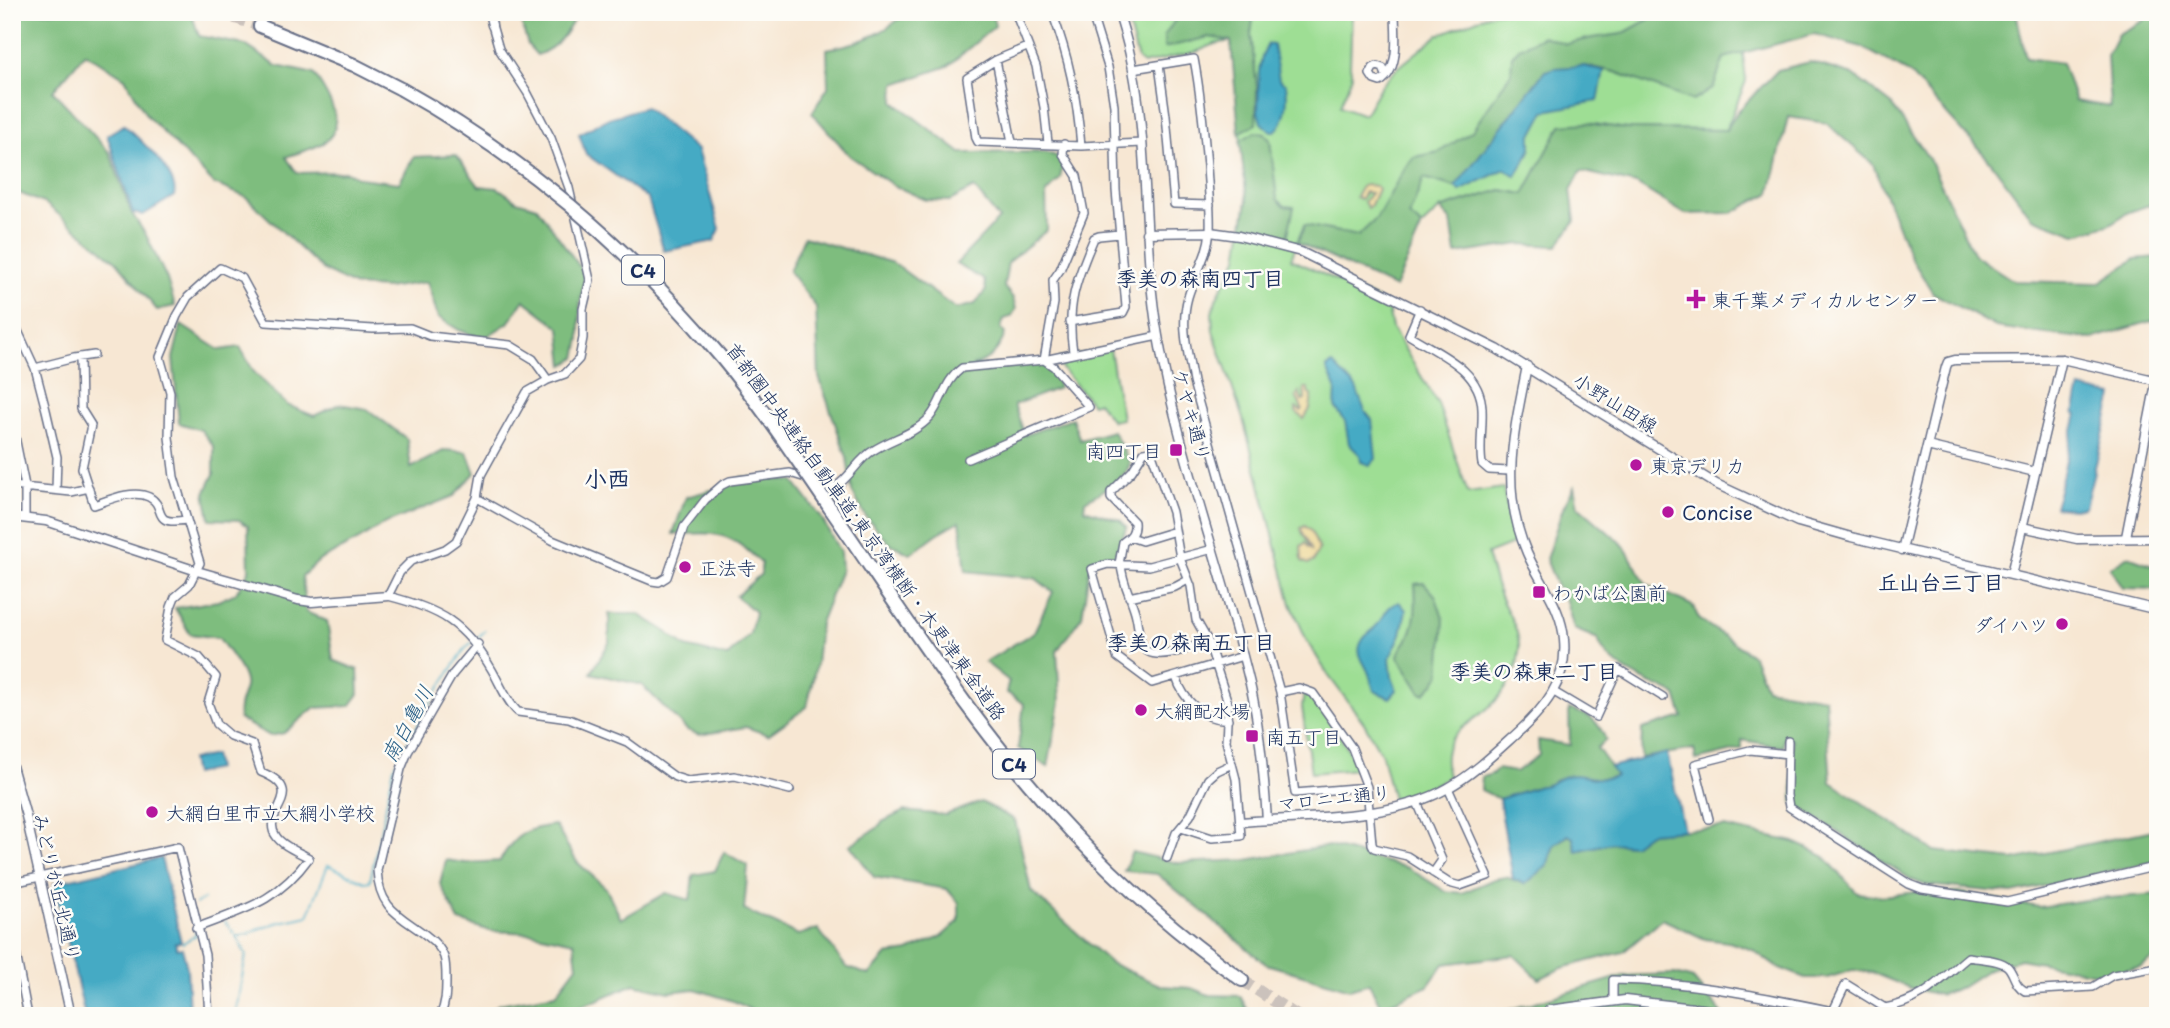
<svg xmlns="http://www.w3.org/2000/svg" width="2170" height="1028" viewBox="0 0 2170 1028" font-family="'Playpen Sans','Klee One',sans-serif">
<rect width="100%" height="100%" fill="#fdfcf7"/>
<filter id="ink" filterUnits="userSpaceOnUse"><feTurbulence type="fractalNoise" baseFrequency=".0143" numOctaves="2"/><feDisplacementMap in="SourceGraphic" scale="14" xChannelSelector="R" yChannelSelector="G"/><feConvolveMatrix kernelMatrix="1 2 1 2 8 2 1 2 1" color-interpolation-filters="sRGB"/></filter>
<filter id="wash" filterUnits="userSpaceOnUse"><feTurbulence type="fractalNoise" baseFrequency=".00686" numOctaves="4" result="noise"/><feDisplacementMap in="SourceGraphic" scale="28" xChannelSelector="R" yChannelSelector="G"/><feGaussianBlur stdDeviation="1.57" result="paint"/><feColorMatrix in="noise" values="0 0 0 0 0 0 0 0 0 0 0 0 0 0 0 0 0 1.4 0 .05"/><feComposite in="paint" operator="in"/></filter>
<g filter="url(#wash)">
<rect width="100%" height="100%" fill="#f7e7d3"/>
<path fill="#9ede94" stroke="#5c8679" stroke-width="2" d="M1125,12H1352L1350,66L1352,76L1340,106L1364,115L1380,87L1393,72L1438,35L1495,12H1743L1740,27L1746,81L1726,130L1627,129L1587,123L1524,194L1501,190L1440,209L1422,226L1392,217L1375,258L1304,225L1291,259L1387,304L1392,328L1438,404L1468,493L1503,488L1515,543L1487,554C1491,568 1495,583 1500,596C1507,613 1519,627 1519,647C1520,669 1505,694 1488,708C1462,731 1438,735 1448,777L1422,791L1393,800L1382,755L1364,723L1328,675L1306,639L1291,604L1243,419L1213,331L1212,313L1217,297L1238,258L1247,201L1231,41L1215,44L1196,52L1143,64L1138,60Z
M1110,349L1122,419L1112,421L1098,402L1092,404L1058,364L1060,358Z
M1304,691C1320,699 1350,751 1358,769L1311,773L1302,707Z"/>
<path fill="#7ebd7e" stroke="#4c766e" stroke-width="2" d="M12,12H191L199,36L245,45L277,66L314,74C326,92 350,126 323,143C312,149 298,153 286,157L297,173L347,172L360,178L399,183L414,157L456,155L479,186L498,188L517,201L537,207L585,274L580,307V339L576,358L564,365L560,328L524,300L508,323L483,339L459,330L438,317L427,282L386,288L355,286L323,270L246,197L214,184L146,115L125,78L85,53L53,91L110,153L131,212L146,235L167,279L175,306L157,310L117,262L46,204L12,190Z
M518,12H578C568,31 558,48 537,55L528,45Z
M905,12H992L995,26L948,66L895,84L894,102L961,153L1045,152L1059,157L1063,165L1060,179L1046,193L1047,230L1008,262L1004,287L1013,298L1016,309L1011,317L1004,319L1001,328L1005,334C998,353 990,359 972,366L1039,362L1053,369L1059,388L1014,405L1025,435L1072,418L1080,440L1113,431L1130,463C1126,482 1100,491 1085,501L1084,509L1120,520L1127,527L1113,559L1100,557L1089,571L1082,616L1057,651L1060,702L1048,767L1018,748L1024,704L1006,692L1009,681L985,662L1034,632L1053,592L1035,578L966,571L960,521L937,534L910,554L889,543L866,517L852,492L847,458L819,377L816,307L789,271L804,237L893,263L956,309L975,304L986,290L984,280L956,264L999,219L974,188L950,201L926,200L893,185L850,156L812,113L828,87L827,49C854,44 887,35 905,12Z
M1173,12H1254L1251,34L1257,88L1256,124L1239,133L1231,41L1209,37L1164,48V36L1176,19Z
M1654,12H2016L2026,58L2062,63L2075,101L2110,107L2107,56L2118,34L2143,21L2146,12H2158V202L2129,212L2108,225L2076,234L2032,218L1990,161L1909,73L1862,47L1814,34L1724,58L1713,88L1693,101L1615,72L1592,67L1584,66L1545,71L1455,187L1424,178L1409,216L1422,226L1395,288L1297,242L1305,225L1358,236L1376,219L1406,166L1414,157L1439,152L1472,131L1511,73L1512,56L1519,48L1543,36L1566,44L1592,38L1622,34L1651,18Z
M1810,62L1853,75L1891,104L1929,159L1974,255L2014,281L2099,283L2135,259L2158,257V319L2092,339L2046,334L1996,327L1933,293L1911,258L1873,164L1826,123L1788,117L1770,193L1732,213L1685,214L1636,184L1581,171L1571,190L1575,221L1557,246L1520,244L1456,254L1451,221L1440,209L1501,190L1524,194L1561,125L1587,123L1627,129L1726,130L1738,111L1778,70Z
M1255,132L1265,134L1270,140L1277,199L1285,206L1294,207L1287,238L1243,227L1247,201L1240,141Z
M181,325L220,350L240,347L254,372L287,405L314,416L339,404L367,409L407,439L411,468L445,450L467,452L475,473L454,496L384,524L359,540L320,560L302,576L306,612L327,621L333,660L358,670L359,694L350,706L314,708L284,733L270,736L239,719C237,705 242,699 245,687C248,674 226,649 219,638L190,634L175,608L218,601L236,593L249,571L248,526L239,520L210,519L205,493L214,474V447L201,430L179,423L173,358Z
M742,477L793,481L821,517L840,552L841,570L820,623L816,665L807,707L768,735L746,727L699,735L687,730L642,685L591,673L609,643V614H638L661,628L686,647L727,657L750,634L755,612L736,596L761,574V563C729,530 716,533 673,534L686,497L722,487Z
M1574,487L1578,506L1624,546L1646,584L1693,606L1699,619L1753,656L1766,688L1825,698L1831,782L1934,851L2013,860L2158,829V861L2012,893L1925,885L1912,880L1793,803L1792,739L1784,738L1783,747L1742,740V749L1696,760L1694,749L1641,758L1642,729L1683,717L1676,695C1650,682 1607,669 1598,639L1574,629L1566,601L1556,584L1546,559L1563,508Z
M2128,556L2158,567V589L2123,588L2110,568Z
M1424,583L1435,595L1444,620L1440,674L1435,683L1425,693H1421L1398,656C1400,647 1405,644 1409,636C1417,621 1416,601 1415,584Z
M1569,709C1590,716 1597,718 1606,740L1597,748L1617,776C1596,783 1580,773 1566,776C1556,778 1550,787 1540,786L1499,799L1481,790L1482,777L1492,774L1497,769L1516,772L1539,755L1538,740L1570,745Z
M981,802L1015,820L1031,891L1110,963L1162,986L1191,988L1209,995L1240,996L1251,1016H762L736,1002L695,989L669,992L634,984L595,1001L554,1016H484L499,1004L556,994L577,966L574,942L533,933L490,931L459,921L440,884L446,860L465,863L500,861C514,835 526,828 555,825L577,862L606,888L621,919L666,893L690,900L693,875L715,871L724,852L748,866L744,910L798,935L818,929L846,967L869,975L887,955L908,951L941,937L959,921V903L947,889L874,877L850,845L877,828L882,822L904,811L945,815Z
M1724,827L1794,842L1824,856L1857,893L1883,896L1917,892L1963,893L2039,907L2086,900L2158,894V955L2142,966L2106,975L2020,959L1989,969L1961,987L1940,995L1910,988L1873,973L1853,970L1827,978H1805L1775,966L1753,950L1729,942L1705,939L1662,919L1623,952L1562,968L1539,979L1514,955L1444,964L1428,986L1381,1007L1369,983L1350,989L1266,964L1157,874L1124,871L1132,852L1178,863L1246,860L1329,846L1408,868L1445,891L1462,893L1494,879L1506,877L1525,884L1547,866L1554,845L1568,835L1573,838L1576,851L1611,843L1633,845L1649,833Z
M1675,974L1693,979L1724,1016H1488L1623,976Z"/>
<path fill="#eeda9e" stroke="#84847e" stroke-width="2" d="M1366,185L1376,186L1378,189L1371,205L1368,208L1364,202L1371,193L1365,192L1361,199L1356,197L1362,186Z
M1304,388H1308V393L1312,396L1310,409L1304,419L1296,412V408L1301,411L1302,409L1296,396L1299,392L1302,401L1305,400Z
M1305,526L1311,531L1319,549L1313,562L1308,564L1302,561L1301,546L1305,543L1311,549C1309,541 1302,536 1301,528Z"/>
<path fill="#44aac4" stroke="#306c91" stroke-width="2" d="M1268,44L1273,45L1279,80L1286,85C1288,99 1287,122 1275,131H1271L1261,123L1258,112L1259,71L1262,56Z
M1584,66L1604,71L1598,101L1545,111L1531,137V149L1516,176L1505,169L1460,191L1455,187L1545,71L1555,68Z
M645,107L697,150L720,229L714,241L664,251L648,199L586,154L579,134L609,118Z
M124,125C139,139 180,175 174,196L143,215L133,213L107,135Z
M1333,364L1356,388L1365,411L1372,420L1376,459L1370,465L1361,462L1360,455L1349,444L1345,421L1335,407L1336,387L1327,370V367Z
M2080,388L2113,396L2085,507L2074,509L2055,507L2077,414L2074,413Z
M1399,602L1406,610L1401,634L1390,658L1392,677L1397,690L1390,698L1374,691C1372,685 1371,680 1369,674C1364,660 1353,653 1364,638C1369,632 1376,628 1380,621C1386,612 1388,606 1399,602Z
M1667,753L1684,830L1649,833L1633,845L1611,843L1576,851L1573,838L1568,835L1554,845L1547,866L1525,884L1513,879L1499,799L1540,786C1551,787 1556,778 1566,776C1581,772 1597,783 1616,776L1610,767Z
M214,755L217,769L194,774L191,760Z
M161,858L181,942L175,943L177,949L182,948L187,968L189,1016H85L54,883Z"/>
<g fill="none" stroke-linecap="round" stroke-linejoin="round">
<path stroke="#44aac4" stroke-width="2" d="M475,640L485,631
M196,904L204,899
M225,921L237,937L246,955L235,1016
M237,937L276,923L308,916L328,865L365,882L370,881L394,767L437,692L464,650L471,643
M183,943L196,935L195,930"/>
</g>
</g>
<g filter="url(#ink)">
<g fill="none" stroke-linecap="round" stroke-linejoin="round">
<path stroke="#cbc2bc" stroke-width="12" stroke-dasharray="12 6" stroke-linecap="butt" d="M217,12L260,26
M1242,980L1297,1016"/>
<g stroke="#686f87" stroke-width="10">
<path id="minor" d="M1015,12L1036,66L1044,107L1048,143
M1052,12C1069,58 1077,97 1081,146
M492,25L499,49L527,92L551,138L569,188L590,280L583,309V338L579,359L565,374L548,380L527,392L481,475L477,498L456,541L445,549L411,561L400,572L388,596C440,609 465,623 492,670C500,684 507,702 518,712L569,719L627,742L675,777L688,781L735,776L790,790
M1027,47L996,60L967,78L976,138L978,142L1081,146L1142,143
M996,60L1012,142
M1159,65L1166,116L1174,204L1210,205
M1133,69L1194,59C1201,95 1204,130 1207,166C1208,187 1211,209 1210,231C1208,257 1195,273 1188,297C1180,325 1188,353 1193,382L1280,692L1295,793L1367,787
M1386,75L1383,68L1377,66L1373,68L1370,74L1374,80L1380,82C1401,69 1395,34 1395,12
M1420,309L1409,335C1439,354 1481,369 1482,409C1483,427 1479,447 1482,464L1489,470L1509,471
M12,318L35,368L46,410L57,457L56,490
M1069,322L1123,313L1126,307L1116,190L1114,106L1108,67L1091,12
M1073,352C1066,306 1076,280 1094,238L1099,236L1119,234
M80,357L81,409L91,425L82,468L94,505C109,500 133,489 149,497C168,507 149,526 186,520
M35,368L74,358L94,355
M12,422L25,486V518
M968,459L1089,407L1054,367L1044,360L1054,303L1053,280L1060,270L1084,213L1077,176L1063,154L1064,144
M12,486L71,492L89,488
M477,498L552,540L652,581L659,582L667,577L684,527L705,500L722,485L730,481L790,473L835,487C851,477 858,459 874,450C893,438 915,434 930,417C943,401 944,381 962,368L1044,360L1158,336
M1130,537L1142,541L1175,531
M1213,549L1149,566L1108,564L1092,569L1117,657L1152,683L1243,656
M1119,564L1123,542C1131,537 1135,532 1134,522L1111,498V492L1132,471L1144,452L1151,451L1172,512L1180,558L1191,586L1196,620L1208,641L1228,703L1226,741L1236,779L1241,836L1212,838L1181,828
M1121,564C1122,582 1130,595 1135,612C1138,622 1138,635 1142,645C1151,665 1193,647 1208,641
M1129,597L1175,587L1188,580
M1176,677C1183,699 1204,722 1228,719
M1280,692L1299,688L1313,693L1352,748L1367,787L1372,844L1374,848L1407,856L1449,883L1460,886L1488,876L1448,788
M1554,692L1596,717L1618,669L1663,697
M1788,741L1787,795L1789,807L1909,884L1922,889L2007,902L2158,866
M1417,802L1442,860L1433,873
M1709,819L1695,764L1750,750L1788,754
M1167,858L1176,833L1190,816L1208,779L1217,771L1232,764
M12,883L178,847L205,955L209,1016
M196,928C245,909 277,902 309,858C299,852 282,846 276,836C259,813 311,792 261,772L252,744L230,736L216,724L208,703L216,677L199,657L165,640L171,607L175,597L189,585L200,563L174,477L169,437L170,392L160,357L177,316L188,297L220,268L242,278L266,322L373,329L410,328L430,336L510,345L533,359L548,380
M12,933L28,1016
M1613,1001V980C1688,981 1760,996 1833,1011L1846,984L1885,1008C1923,1001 1939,981 1968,957C1978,959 2001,959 2008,967C2015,975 2014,985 2025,991L2093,987L2113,975L2158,967
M440,1016C446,1003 446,993 446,979C446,972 446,963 444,957C441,948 434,941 427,936C399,915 379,909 377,870L401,769L408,752L453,674L478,644"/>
</g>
<g stroke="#686f87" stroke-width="11">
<path id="tertiary" d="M489,12L492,25
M1118,12C1154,116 1139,229 1158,336C1178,454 1222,567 1250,684C1260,727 1264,775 1267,820
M1146,233L1210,232L1239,236L1301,252L1497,349L1716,484L1798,522L1851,537L2158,610
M1927,446L2035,472
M12,517L46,521L197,571L298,600L312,602L388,596
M2022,527L2077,539L2158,538
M1902,550L1946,367L1948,362L1955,360L2062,359L2154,380L2156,383L2126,537
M2011,575L2062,359
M12,766L26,816L71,1016
M1240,822C1306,816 1390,821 1448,788C1473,774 1494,754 1515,735C1543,710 1568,682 1564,640C1562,607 1540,583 1527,553C1499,488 1514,433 1527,366
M1549,1010L1625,1000L1711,1010L1737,1016"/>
</g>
<g stroke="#686f87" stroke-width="16">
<path id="motorway" d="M260,26L354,65L401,89
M830,508C906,618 978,733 1071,831C1123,886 1180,936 1242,980"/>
</g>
<use href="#minor" stroke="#fff" stroke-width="7"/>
<use href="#tertiary" stroke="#fff" stroke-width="8"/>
<use href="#motorway" stroke="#fff" stroke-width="12"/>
<g stroke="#686f87" stroke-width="16" stroke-linecap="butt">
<path id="motorway-bridge" d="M401,89C525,158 630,248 721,357C761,405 795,457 830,508"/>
</g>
<use href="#motorway-bridge" stroke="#fff" stroke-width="12"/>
</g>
</g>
<g fill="#b5179e" stroke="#fdfcf7" stroke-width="2.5">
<path d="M1692.5 288.5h7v7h7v7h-7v7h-7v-7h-7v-7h7z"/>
<rect x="1169" y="443" width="14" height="14" rx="3.5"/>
<circle cx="1636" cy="465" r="7"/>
<circle cx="1668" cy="512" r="7"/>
<circle cx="685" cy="567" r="7"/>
<rect x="1532" y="585" width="14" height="14" rx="3.5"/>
<circle cx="2062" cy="624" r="7"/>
<circle cx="1141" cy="710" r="7"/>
<rect x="1245" y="729" width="14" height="14" rx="3.5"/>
<circle cx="152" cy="812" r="7"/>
</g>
<g text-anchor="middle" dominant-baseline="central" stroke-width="5" stroke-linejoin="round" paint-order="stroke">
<g fill="#fdfcf7" stroke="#5f6c8c" stroke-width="2">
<rect x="622" y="255.5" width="42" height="29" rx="5"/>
<rect x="993" y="749.5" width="42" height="29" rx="5"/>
</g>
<g font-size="18" font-weight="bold" fill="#1b2f5e">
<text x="643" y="270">C4</text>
<text x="1014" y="764">C4</text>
</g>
<g font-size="19" fill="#1b2f5e" stroke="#fdfcf7" text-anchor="start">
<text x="1712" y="299">東千葉メディカルセンター</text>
<text x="1162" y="450" text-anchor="end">南四丁目</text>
<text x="1650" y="465">東京デリカ</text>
<text x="1682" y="512">Concise</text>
<text x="699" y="567">正法寺</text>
<text x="1553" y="592">わかば公園前</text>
<text x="2048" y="624" text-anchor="end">ダイハツ</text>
<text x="1155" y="710">大網配水場</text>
<text x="1266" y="736">南五丁目</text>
<text x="166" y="812">大網白里市立大網小学校</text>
</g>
<g font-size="19" fill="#1b2f5e" stroke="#fdfcf7">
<text transform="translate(1616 402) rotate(32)">小野山田線</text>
<text transform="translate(1193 415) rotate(75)">ケヤキ通り</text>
<text transform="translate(867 531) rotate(54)">首都圏中央連絡自動車道;東京湾横断・木更津東金道路</text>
<text transform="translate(1334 797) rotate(-6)">マロニエ通り</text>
<text transform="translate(58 887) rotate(77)">みどりが丘北通り</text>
</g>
<g font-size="21" font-weight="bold" fill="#1b2f5e" stroke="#fdfcf7">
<text x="1200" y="277">季美の森南四丁目</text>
<text x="1941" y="581">丘山台三丁目</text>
<text x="1191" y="641">季美の森南五丁目</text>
<text x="1534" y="670">季美の森東二丁目</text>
</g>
<g font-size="21" font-style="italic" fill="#2b6087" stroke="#fdfcf7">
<text transform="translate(406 723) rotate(-61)">南白亀川</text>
</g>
<g font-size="23" font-weight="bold" fill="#1b2f5e" stroke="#fdfcf7">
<text x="607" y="477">小西</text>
</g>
</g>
<rect width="2170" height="1028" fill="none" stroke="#fdfcf7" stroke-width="42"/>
</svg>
